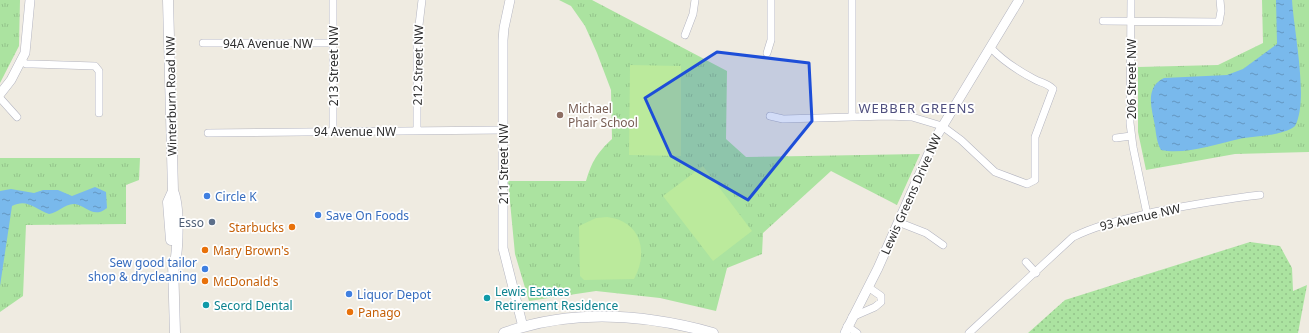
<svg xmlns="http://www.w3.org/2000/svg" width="1309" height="333" viewBox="0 0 1309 333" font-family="'Noto Sans',sans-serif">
<defs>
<pattern id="grass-dots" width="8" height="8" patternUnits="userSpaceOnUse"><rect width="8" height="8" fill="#abe3a0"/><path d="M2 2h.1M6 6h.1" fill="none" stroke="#93c38a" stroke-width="1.8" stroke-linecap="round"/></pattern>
<pattern id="park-tufts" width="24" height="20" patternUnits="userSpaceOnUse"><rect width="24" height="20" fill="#abe3a0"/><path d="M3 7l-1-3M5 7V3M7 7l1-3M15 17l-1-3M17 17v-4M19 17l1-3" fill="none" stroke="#93c38a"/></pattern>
<pattern id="water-ripples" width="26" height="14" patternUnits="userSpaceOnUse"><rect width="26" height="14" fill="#79b9ec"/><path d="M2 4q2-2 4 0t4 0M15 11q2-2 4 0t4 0" fill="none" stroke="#6497c0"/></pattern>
</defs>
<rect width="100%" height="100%" fill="#efebe1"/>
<path fill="url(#grass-dots)" d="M1250,242L1280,246L1292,268L1293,291L1307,285L1298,333H1028L1065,300Z"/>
<path fill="url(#park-tufts)" d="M0,0H20L19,46L0,83Z
M559,0H592L727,71L726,139L746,157L920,154L897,205L831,171L763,233L762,254L727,268L716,311L660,298L596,291L529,301L515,254L508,181H586C592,161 597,153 612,139L611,90L597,53L585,26L571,6Z
M1262,0H1309V152L1235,154L1146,170L1138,132V67L1218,65L1263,43Z
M0,158H140L139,180L126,185V224L26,225L23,296L0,312Z"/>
<path fill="#bbea9c" d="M630,65L681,66V156L629,155Z
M703,166L752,231L713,261L663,196Z
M607,217C641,221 649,252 634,279L584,280L580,276L579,226L596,218Z"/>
<path fill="url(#water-ripples)" d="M1276,0H1292C1294,32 1309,101 1295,126C1283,136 1255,136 1239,139C1216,144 1185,155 1161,150C1157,143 1156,134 1155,126C1152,109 1144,88 1164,78L1227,75L1243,69L1277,44Z
M95,187L106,192L107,208C93,219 87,206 75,204C65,203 58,213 49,214C35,209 27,198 12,206L0,286V191L11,189L34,193L43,190H58L72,196Z"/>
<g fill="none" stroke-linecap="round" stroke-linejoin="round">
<g stroke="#b4b5c1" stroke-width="8">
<path id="minor" d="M1131,0L1130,123L1133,147L1147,214
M1103,21L1219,22L1221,11L1220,0
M685,35L693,14L695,0
M203,43H333
M767,53L771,40V0
M22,61L26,64H33L95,66L99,71V113
M0,98L17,117
M770,116L783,119L887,116L912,117L942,126L961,140L995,172L1027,184L1035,180V137L1053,89C1047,83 1041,83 1034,79C1017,70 1003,61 991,48
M852,117V0
M333,131V0
M417,131V42L422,0
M208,133L503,130
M1116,138L1131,136
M898,222L926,233L943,245
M1026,262L1036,273
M852,317L875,307L881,302V296L868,287
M847,326L857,333
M969,333L1073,237C1099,224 1126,219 1154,212C1190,205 1224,199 1260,195"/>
</g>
<g stroke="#b4b5c1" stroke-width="10">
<path id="tertiary" d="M510,0L504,28L503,40V248L523,327
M0,94L11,80L25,53L30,0
M845,333L878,268L936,137L1019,0"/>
</g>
<g stroke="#b4b5c1" stroke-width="11">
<path id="secondary" d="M168,0L173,191C180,206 178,252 174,268
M171,240L168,202L173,191
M173,262L175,333
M504,333C571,309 645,314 713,333"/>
</g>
<use href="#minor" stroke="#fff" stroke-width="7"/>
<use href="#tertiary" stroke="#fff" stroke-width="9"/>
<use href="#secondary" stroke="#fff" stroke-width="10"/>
</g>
<path fill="#1d4ed8" fill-opacity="0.2" stroke="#1d4ed8" stroke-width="3" stroke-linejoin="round" d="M717,52L809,63L812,121L748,200L671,156L645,98Z"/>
<circle fill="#8d6e63" stroke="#fff" stroke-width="1.5" cx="560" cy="115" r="4"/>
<g fill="#3f7fe0" stroke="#fff" stroke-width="1.5">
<circle cx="207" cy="196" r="4"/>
<circle cx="318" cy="215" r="4"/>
<circle cx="205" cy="269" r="4"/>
<circle cx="349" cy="294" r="4"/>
</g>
<circle fill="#5c6f8a" stroke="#fff" stroke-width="1.5" cx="212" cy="222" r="4"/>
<g fill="#e8710a" stroke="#fff" stroke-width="1.5">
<circle cx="292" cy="227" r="4"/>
<circle cx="205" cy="250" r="4"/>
<circle cx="205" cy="281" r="4"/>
<circle cx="350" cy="312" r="4"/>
</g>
<g fill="#0f9aa8" stroke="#fff" stroke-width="1.5">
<circle cx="487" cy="298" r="4"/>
<circle cx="206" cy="305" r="4"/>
</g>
<g text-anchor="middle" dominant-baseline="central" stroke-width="3.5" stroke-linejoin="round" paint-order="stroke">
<g font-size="12" fill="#2e2e2e" stroke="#fff">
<text x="268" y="43">94A Avenue NW</text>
<text transform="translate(418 65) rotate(-89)">212 Street NW</text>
<text transform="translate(333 66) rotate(-90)">213 Street NW</text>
<text transform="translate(1131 79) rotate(-90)">206 Street NW</text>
<text transform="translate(171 96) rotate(-91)">Winterburn Road NW</text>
<text x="355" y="131">94 Avenue NW</text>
<text transform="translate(503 164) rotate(-90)">211 Street NW</text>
<text transform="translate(911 194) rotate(-66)">Lewis Greens Drive NW</text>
<text transform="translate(1140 217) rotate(-13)">93 Avenue NW</text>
</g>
<g font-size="12" fill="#785e54" stroke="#fff" text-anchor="start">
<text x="568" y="108">Michael<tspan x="568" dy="14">Phair School</tspan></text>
</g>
<g font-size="12" fill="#366cbe" stroke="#fff" text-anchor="start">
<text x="215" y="196">Circle K</text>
<text x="326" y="215">Save On Foods</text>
<text x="197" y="262" text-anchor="end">Sew good tailor<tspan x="197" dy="14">shop &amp; drycleaning</tspan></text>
<text x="357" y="294">Liquor Depot</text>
</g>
<g font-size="12" fill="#4e5e75" stroke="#fff" text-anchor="end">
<text x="204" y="222">Esso</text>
</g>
<g font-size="12" fill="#c56008" stroke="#fff" text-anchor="start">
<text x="284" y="227" text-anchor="end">Starbucks</text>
<text x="213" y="250">Mary Brown's</text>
<text x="213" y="281">McDonald's</text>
<text x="358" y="312">Panago</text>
</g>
<g font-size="12" fill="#0d838f" stroke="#fff" text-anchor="start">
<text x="495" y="291">Lewis Estates<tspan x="495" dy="14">Retirement Residence</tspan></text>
<text x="214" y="305">Secord Dental</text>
</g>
<g font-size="13" letter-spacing="1" fill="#4f4f7e" stroke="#fff">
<text x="917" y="108">WEBBER GREENS</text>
</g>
</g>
</svg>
